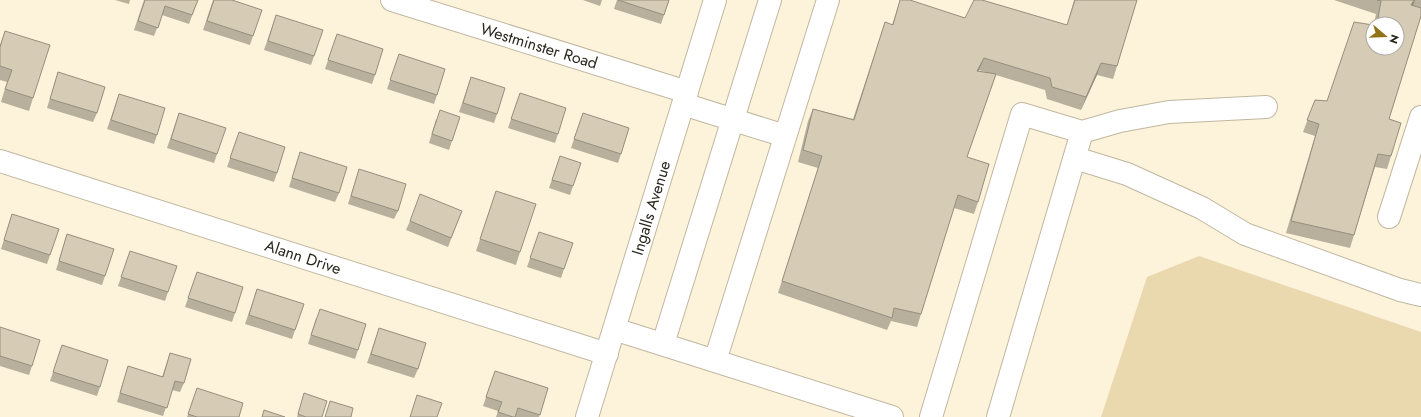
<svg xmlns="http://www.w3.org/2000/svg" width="1421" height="417" viewBox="0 0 1421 417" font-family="Jost,sans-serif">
<rect width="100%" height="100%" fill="#fdf3db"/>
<path fill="#ead8af" d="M1199,256L1421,332V417H1101L1147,277Z"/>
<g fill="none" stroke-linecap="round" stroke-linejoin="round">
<g stroke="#c1b7a1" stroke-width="24">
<path id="minor" d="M392,0L687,92
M683,104L785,136
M1075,158L1127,174L1202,208L1245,234L1400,290L1421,295
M0,161L607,354
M1389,217L1421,117
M614,329L715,361L828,0
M663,344L770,0
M715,361L892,417
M587,417L715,0
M931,417L1022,114L1082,132
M998,417L1082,132L1120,121L1169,112L1266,107"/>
</g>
<use href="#minor" stroke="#fff" stroke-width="22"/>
</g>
<path fill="#b8af9c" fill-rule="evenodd" d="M115,0H130L129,4Z
M144,0H198L189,24L162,15L154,36L134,30Z
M213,0L253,36L250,45L203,30Z
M583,0H602L600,6Z
M617,0H669L661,24L614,9Z
M900,0L965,18L1067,25L1074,0H1137L1117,66L1113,79L1097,75L1081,110L1047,99L1045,90L996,75L967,157L978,202L974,214L954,208L921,314L917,327L891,321L887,330L778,293L818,168L798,162L808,121L813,109L853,119L885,22L892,25ZM979,70L988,73L979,71Z
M1334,0H1421V16L1389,119L1391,156L1387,169L1375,167L1354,235L1350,248L1286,233L1315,136L1303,132L1315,100L1327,101L1373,48L1397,24H1374L1376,14Z
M276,15L314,56L311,65L264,50Z
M5,31L33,98L29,111L1,102L7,82L0,80V45Z
M337,34L375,75L372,84L325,69Z
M399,54L437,95L434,104L387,89Z
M58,72L97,113L93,122L47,108Z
M471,77L497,114L494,123L459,112Z
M520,93L558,134L555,143L508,128Z
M119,94L157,135L154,144L107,129Z
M179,113L217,154L214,163L167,148Z
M436,119L452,141L449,150L429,143Z
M580,122L621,154L618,163L571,148Z
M236,141L277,173L274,182L227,167Z
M300,152L339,193L335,202L289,187Z
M560,156L573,186L570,195L549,188Z
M359,169L398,211L394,219L348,204Z
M496,191L520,252L516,265L476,251Z
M462,211L448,247L406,230L410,221Z
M12,214L50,255L47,264L1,249Z
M67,234L105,276L102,285L56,270Z
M536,241L564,269L561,278L527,267Z
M127,260L168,292L165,301L118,286Z
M197,272L235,313L232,322L185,307Z
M257,289L295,330L292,339L245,324Z
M316,318L358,350L355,359L308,344Z
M0,327L32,366L29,375L0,366Z
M376,337L418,369L414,378L367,363Z
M62,345L100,387L97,396L50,381Z
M170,353L184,383L180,392L172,390L163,416L117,402L128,366L162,377Z
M495,371L548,388L539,417H496L498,411L483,406Z
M197,388L239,417H187Z
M304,393L322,417H297Z"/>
<path fill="#968f7f" d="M1414,0H1415L1412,9L1411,5Z
M984,58L979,70L972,83L977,71Z
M1101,63L1097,75L1081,110L1086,97Z"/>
<path fill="#d6ccb5" stroke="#968f7f" d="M145,0H198L192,15L165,6L158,28L138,21Z
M214,0H232L262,10L253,36L207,21Z
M618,0H669L664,15Z
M900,0H910L965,18L974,0H982L1067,25L1075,0H1137L1117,66L1101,63L1086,97L1052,87L1050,78L984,58L977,71L996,74L967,157L989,164L978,202L958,195L921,314L894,308L892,318L782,281L822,156L803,150L813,109L854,120L885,22L893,25Z
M1377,0H1414L1411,5L1421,8V16L1389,119L1401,123L1391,156L1378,154L1354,235L1291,221L1319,124L1307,120L1315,100L1327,101L1354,22L1373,25V48H1397V24H1377L1381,1Z
M276,15L323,30L314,56L268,41Z
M5,31L50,45L33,98L5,89L12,70L0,66V47Z
M337,34L383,49L375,75L328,60Z
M399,54L445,69L437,95L390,80Z
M58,72L105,87L97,113L50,99Z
M471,77L505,88L497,114L463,103Z
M520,93L566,108L558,134L511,119Z
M119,94L165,108L157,135L111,120Z
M440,110L460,117L452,141L432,134Z
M179,113L226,128L217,154L171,139Z
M583,113L629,128L621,154L574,139Z
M239,132L285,147L277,173L230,158Z
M300,152L347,167L339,193L292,178Z
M560,156L581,163L573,186L552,180Z
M359,169L406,184L398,211L351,196Z
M496,191L536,204L520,252L480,239Z
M420,194L462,211L451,238L410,221Z
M12,214L59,229L50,255L4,240Z
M539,232L573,243L564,269L530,258Z
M67,234L114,249L105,276L59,261Z
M130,251L177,266L168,292L121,277Z
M197,272L243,287L235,313L188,298Z
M257,289L304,304L295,330L249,315Z
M320,309L366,324L358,350L311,335Z
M0,327L40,340L32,366L0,356Z
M379,328L426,343L418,369L371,354Z
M62,345L108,360L100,387L53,372Z
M170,353L191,359L184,383L175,381L167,408L120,393L128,366L163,377Z
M495,371L548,388L540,415L518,408L515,417H513L498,412L502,402L486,397Z
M197,388L243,403L239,417H197L188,414Z
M304,393L327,401L322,417H306L298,414Z
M417,395L442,403L437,417H410Z
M330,401L353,408L351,417H325Z
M264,410L285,417H262Z"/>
<g text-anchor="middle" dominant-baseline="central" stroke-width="3.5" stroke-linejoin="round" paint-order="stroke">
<g font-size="16" fill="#2a271e" stroke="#fff">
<text transform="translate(539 46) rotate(17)">Westminster Road</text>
<text transform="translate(651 208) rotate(-73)">Ingalls Avenue</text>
<text transform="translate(303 257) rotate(18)">Alann Drive</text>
</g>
</g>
<g transform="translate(1385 36) rotate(109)"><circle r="19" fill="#ffffff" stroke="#aaa9a5"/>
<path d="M0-3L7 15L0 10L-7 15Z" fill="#927218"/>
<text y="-6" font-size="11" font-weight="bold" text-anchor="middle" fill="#2a271e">N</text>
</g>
</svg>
